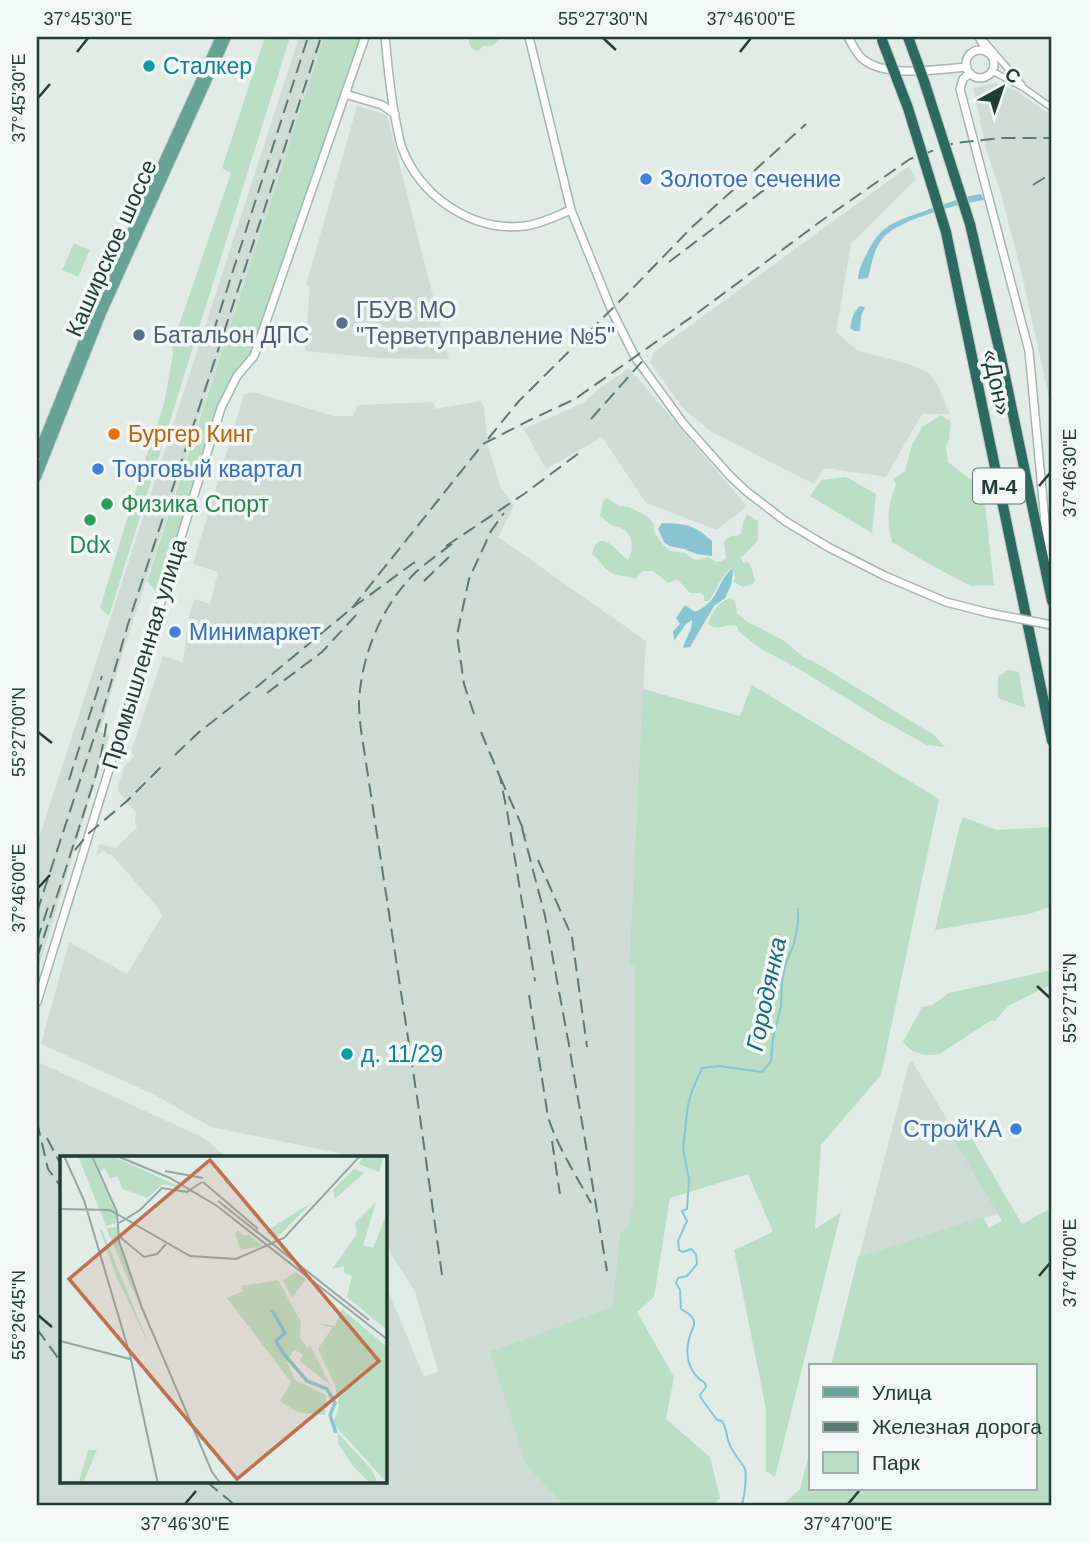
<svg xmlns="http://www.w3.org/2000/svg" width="1089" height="1543" viewBox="0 0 1089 1543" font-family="Arial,sans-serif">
<rect width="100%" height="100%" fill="#e1ece7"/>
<path fill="#cfdcd6" d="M299,37H324L124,648L100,731L109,736L37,973V844Z
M996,83L1018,92L1052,116V412L1022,275L1001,194L987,152L973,88Z
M357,106L387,115L449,359L378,358L305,351L310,286L306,285Z
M909,166L916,179L851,244L836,332L858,351L909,364L929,373L937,384L950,414H922L886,477L825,468L814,484L710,431L681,406L650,362L654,352Z
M629,368L747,506L717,530L646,503L602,437L546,469L537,453L524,429L583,403L600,388Z
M253,392L333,416H353L357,405L433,402L436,409L480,401L484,407L488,446L501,488L514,506L498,537L646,641L629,963L635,967L634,1198L627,1230L620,1233L612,1307L526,1465L565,1506H37V1067L38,1062L202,1137L228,1158H61V1482H385V1289L389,1293L424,1377L438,1371L415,1292L391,1254L385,1241V1158H349L348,1155L211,1127L153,1094L41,1044L69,942L127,974L162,916L159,909L111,854L108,855L104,850L96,856L100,844L115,848L137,828L135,823L136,813L117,790L124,767L135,755L131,752L163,656L183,662L189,616L194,599L210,604L218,572L193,564L244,394Z
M912,1061L1003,1212L858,1261L909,1063Z"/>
<path fill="#b9dec4" d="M265,37H290L109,616L100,608L146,457L164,404L173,354L172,346L231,173L222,168Z
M324,37H360L251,354L231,387L218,414L158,594L147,581Z
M469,37H500C496,45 492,47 483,46L478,51L472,49L469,43Z
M74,243L90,250L78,277L62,270Z
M941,415L951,422L949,441L946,446L948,462L967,477L983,485L994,585L971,586L929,564L892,542C886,520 888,505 896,484L893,479L905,471L912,445L922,427Z
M846,477L876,494L872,533L810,496L821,480Z
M607,498L619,506L629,507L647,516L653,523L655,533L663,545L670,551L685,553L693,559L698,560L708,557L717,562L722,561L726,558L724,542C728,537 730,535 737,536L741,533L743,523L747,514L758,521V540L741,558L743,563L748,562L751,566L755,580L753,584L743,587L734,582L735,577L732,567C718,579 719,586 709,601H704V596L700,593H690L677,579L668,583L653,571H643L635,579C627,575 617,577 610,572C603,567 599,559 592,554C599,524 618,553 628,560C634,550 634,534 621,528C618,526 613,526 610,524C606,522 604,519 600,516L603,501Z
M730,598L735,601L737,613L746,621L783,640L803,657L813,661L934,735L945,747L927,745L880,719L799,669L761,649L739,632L737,626C726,623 718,632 708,624C712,612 718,602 730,598Z
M1009,670L1019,672L1025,708L998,698V676Z
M752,685L939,799L881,1075L821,1145L815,1229L841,1212L775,1477L766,1471V1409L734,1250L773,1232L748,1174L670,1198L654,1297L637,1312L674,1377L666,1419L710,1457L720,1498L713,1506H565L526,1465L490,1352L612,1307L620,1233L627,1229L634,1198L635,967L629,964L643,689L740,716Z
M963,817L997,830L1050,827L1052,835V906L1029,914L935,930L959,828Z
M1052,970V984L1008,1006L995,1021H990L940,1054C926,1057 912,1054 903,1042L922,1007L932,1005L949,993Z
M968,1132L1022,1224L1052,1208V1506H781L800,1489L811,1446V1489H1035V1366H831L858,1257L983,1217L989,1228L1002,1221L954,1140Z"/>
<path fill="#87c5d3" d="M981,194L984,200C962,203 897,220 883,238C873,249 872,265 868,278L858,279C859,269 862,262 867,253C883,220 902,220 933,208C949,203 964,196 981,194Z
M860,306L865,307L861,316L860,331H854L850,328C852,319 853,312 860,306Z
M662,523C687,524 693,524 712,541V556L697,554L684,549L669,546L664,542L658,529Z
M732,568L733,573L731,585L725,598L714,606L690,647L683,648C685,639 693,629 692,620L686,624L674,641L673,631L680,624L676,618L685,605L695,612C721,600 714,586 732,568Z"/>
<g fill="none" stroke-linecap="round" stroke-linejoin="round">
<path stroke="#87c5d3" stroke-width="2" d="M742,1506C744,1497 748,1474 744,1467C739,1459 732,1452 729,1443C726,1435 727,1429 722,1421L717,1420L701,1398L700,1395L706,1387L705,1383C688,1373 684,1354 690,1335C692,1329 696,1325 693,1319C691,1314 685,1312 681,1309L680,1290L676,1283L678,1278L687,1276L697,1264L696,1254L691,1249L683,1252L679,1250L678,1241L687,1221L682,1211L687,1209L689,1180L683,1148L688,1105L692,1091L702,1068L719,1066L762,1072L771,1061L773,1038L781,1007L782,981L786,963L794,944L798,923V909"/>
<g stroke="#a4b4ae" stroke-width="8">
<path id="street" d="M985,42L1022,85
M992,71L1024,88L1052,108"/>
</g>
<g stroke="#9fb8b0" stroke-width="10">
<path id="secondary" d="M385,37C388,65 390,94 396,122C398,131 399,140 402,148C421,197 472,232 525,226C541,224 556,216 571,210
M529,37L571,210L590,257L611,309L635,357L683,423L730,476L746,491L785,521L828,547L885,576L946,602L989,613
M848,37C853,45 856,54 864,60C887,78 938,69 967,67
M979,37L987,51
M966 64a14 14 0 1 1 28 0a14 14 0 1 1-28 0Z
M970,73L963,79L960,89L1029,351L1050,575
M345,94L382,105L395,114
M37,1002L221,408L237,376L254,356L365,37"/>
</g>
<g stroke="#c1c9c7" stroke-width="10">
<path id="primary" d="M37,455L96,309L220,37
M37,477L102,313L227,37"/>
</g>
<g stroke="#c1c9c7" stroke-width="12">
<path id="highway" d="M970,224L1001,357L1052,601
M946,232L1052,741"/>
</g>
<use href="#street" stroke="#fff" stroke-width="5"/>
<use href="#secondary" stroke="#fff" stroke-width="7"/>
<use href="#primary" stroke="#64a395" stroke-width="8"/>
<use href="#highway" stroke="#2c6a5f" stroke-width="10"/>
<path stroke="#5b7972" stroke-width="2" stroke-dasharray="14 7" stroke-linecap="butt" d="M1033,185L1052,173
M669,262L772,184
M213,333L308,37
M591,419L647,356
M488,439L519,401L630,291L692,227L806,124
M446,546L524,494L579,453
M424,581L449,557
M352,608L483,444L530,420L575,399L700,311L821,221L910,159L954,143L1002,138H1052
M267,693L322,652L357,614
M474,714L464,684L457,635L469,579L491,531L504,513
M481,732L500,777L507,811L535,981
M175,755L198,733L259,685L352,608L412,564L421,559
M500,777L526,835
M69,780L102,676
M522,828L545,916L569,1045L607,1271
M75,850L89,833L127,801L161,767
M538,860L572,937L587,1047
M37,912L103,710L128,624L321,37
M37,941L50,901
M37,958L95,778L101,755L107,721
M529,995L548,1117C558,1148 576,1175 591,1203
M37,1122L48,1169L61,1187
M47,1138L61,1165
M552,1141L560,1194
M442,1275L419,1110L361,730C360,721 359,712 359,703C361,655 382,605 416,572C428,561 442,552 454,542
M37,1329L61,1362
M207,1482L236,1506"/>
<g stroke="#9fb8b0" stroke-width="10" stroke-linecap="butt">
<path id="secondary-bridge" d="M989,613L1052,625"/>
</g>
<g stroke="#c1c9c7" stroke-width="12" stroke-linecap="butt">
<path id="highway-bridge" d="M908,37L924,81L970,224
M882,40L908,108L946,232"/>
</g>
<use href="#secondary-bridge" stroke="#fff" stroke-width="7"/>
<use href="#highway-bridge" stroke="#2c6a5f" stroke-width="10"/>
</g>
<path fill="none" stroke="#213d36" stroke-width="2.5" d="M603,38L616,50M77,52L88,38M740,52L751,38M38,98L50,84M1039,486L1050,473M38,732L52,743M38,888L50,875M1037,986L1050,998M1039,1276L1050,1263M38,1315L52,1327M185,1504L196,1491M848,1504L859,1491"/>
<g fill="#0f9aa8" stroke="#f2f8f5" stroke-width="2.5">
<circle cx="149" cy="66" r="7"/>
<circle cx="347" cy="1054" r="7"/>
</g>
<g fill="#3f7fe0" stroke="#f2f8f5" stroke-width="2.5">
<circle cx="646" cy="179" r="7"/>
<circle cx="98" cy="469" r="7"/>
<circle cx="175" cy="632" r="7"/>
<circle cx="1016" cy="1129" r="7"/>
</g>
<g fill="#5c6f8a" stroke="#f2f8f5" stroke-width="2.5">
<circle cx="342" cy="323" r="7"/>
<circle cx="139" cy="335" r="7"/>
</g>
<circle fill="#e8710a" stroke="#f2f8f5" stroke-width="2.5" cx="114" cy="434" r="7"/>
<g fill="#2e9e5b" stroke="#f2f8f5" stroke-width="2.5">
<circle cx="107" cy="504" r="7"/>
<circle cx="90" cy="520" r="7"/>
</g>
<g text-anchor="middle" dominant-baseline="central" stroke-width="7" stroke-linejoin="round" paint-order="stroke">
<rect fill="#f2f8f5" stroke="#60756f" stroke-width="2" x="973" y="468.5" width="52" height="35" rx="5"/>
<g font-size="21" font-weight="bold" fill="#213d36">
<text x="999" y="486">М-4</text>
</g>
<g font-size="23" fill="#0d838f" stroke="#f2f8f5" text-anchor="start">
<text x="163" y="66">Сталкер</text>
<text x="361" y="1054">д. 11/29</text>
</g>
<g font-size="23" fill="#366cbe" stroke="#f2f8f5" text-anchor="start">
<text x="660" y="179">Золотое сечение</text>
<text x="112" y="469">Торговый квартал</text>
<text x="189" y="632">Минимаркет</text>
<text x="1002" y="1129" text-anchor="end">Строй'КА</text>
</g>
<g font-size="23" fill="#213d36" stroke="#f2f8f5">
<text transform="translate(111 248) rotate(-66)">Каширское шоссе</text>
<text transform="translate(997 382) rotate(78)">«Дон»</text>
<text transform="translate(144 654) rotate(-73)">Промышленная улица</text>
</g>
<g font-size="23" fill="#4e5e75" stroke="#f2f8f5" text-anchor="start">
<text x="356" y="310">ГБУВ МО<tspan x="356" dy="26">"Терветуправление №5"</tspan></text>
<text x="153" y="335">Батальон ДПС</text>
</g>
<g font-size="23" fill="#c56008" stroke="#f2f8f5" text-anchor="start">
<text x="128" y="434">Бургер Кинг</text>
</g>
<g font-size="23" fill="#27864d" stroke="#f2f8f5" text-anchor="start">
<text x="121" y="504">Физика Спорт</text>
<text x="90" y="545" text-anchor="middle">Ddx</text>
</g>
<g font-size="24" font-style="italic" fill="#19687b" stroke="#f2f8f5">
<text transform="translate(766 994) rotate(-78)">Городянка</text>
</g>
</g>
<g transform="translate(60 1156)">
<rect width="327" height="327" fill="#e1ece7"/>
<path d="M18,0H31L57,60L56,67L46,70ZM34,0H52L125,33L103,28L87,42L63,33L57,20L50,23L45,13L40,15ZM303,0H324L319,16L299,8ZM294,13L304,17L275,43L273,34ZM316,46L303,89L313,92L327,57V174L287,141L292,120L284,117V110L272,113L297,78L295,67ZM251,47L218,81L206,77L208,74ZM57,71V80L94,183L46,72ZM40,74H42L90,191L56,120ZM178,74L182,79H189L202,90L181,94L175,78ZM235,116L246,123L232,142L223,124ZM218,124L241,166L240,182L248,193L250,189L271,230L240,205L243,198L234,194L227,206L235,224L266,239L265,259L237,256L220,245L231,226L167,142L183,135L181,130ZM282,153L327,191V327L273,267L279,251L275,229L258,193L272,172L257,167L275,170ZM278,277L311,313L318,327H310L292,309L278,287ZM28,294H37L23,327L19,326Z" fill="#b9dec4"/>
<path fill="none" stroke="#87c5d3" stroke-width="3.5" d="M212,154L225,177L216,185L223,197L247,225L267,233L275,247L270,259L276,277"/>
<path fill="none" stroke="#94a6a0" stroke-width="2" d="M4,0L24,44L70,199L98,328M32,0L57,56L59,85L82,152L152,316L161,328M57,0L110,22L157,50L328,184M105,15L143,22M143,26L198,73M158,45L309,164M0,53L50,54L130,100L176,103L224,82L300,0M59,67L80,54L102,32L127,36L142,26M60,81L84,101L97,98L106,88M0,185L70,203"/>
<path fill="#c1704e" fill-opacity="0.15" stroke="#c1704e" stroke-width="3.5" d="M150,4L319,205L177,323L9,123Z"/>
<rect width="327" height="327" fill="none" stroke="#213d36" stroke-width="3.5"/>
</g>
<rect width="1089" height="1543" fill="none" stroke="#f2f8f5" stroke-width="77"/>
<rect x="809" y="1364" width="228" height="126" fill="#f2f8f5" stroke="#9eada9" stroke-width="2"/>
<rect x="823" y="1387" width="35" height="10" fill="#64a395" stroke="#9eada9" stroke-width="2"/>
<text x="872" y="1400" font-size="21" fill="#213d36">Улица</text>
<rect x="823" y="1422" width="35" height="10" fill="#5b7972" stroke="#9eada9" stroke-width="2"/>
<text x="872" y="1434" font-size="21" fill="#213d36">Железная дорога</text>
<rect x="823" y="1452" width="35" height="21" fill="#b9dec4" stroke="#9eada9" stroke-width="2"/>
<text x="872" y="1470" font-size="21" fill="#213d36">Парк</text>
<g transform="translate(1002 88) rotate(40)" stroke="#f2f8f5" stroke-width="5" paint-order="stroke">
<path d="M0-5L12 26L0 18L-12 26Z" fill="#213d36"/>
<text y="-10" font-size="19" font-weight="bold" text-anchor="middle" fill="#213d36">С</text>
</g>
<rect x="38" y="38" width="1012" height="1466" fill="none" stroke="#213d36" stroke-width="2.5"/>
<g font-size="18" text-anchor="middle" fill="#213d36">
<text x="88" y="25">37°45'30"E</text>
<text x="603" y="25">55°27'30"N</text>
<text x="751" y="25">37°46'00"E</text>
<text transform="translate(19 98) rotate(-90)" y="6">37°45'30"E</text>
<text transform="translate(1070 473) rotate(-90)" y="6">37°46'30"E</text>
<text transform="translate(19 732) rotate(-90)" y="6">55°27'00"N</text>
<text transform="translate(19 888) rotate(-90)" y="6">37°46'00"E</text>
<text transform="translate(1070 998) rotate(-90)" y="6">55°27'15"N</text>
<text transform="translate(1070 1263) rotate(-90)" y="6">37°47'00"E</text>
<text transform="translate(19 1315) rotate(-90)" y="6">55°26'45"N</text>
<text x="185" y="1530">37°46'30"E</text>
<text x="848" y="1530">37°47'00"E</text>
</g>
</svg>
